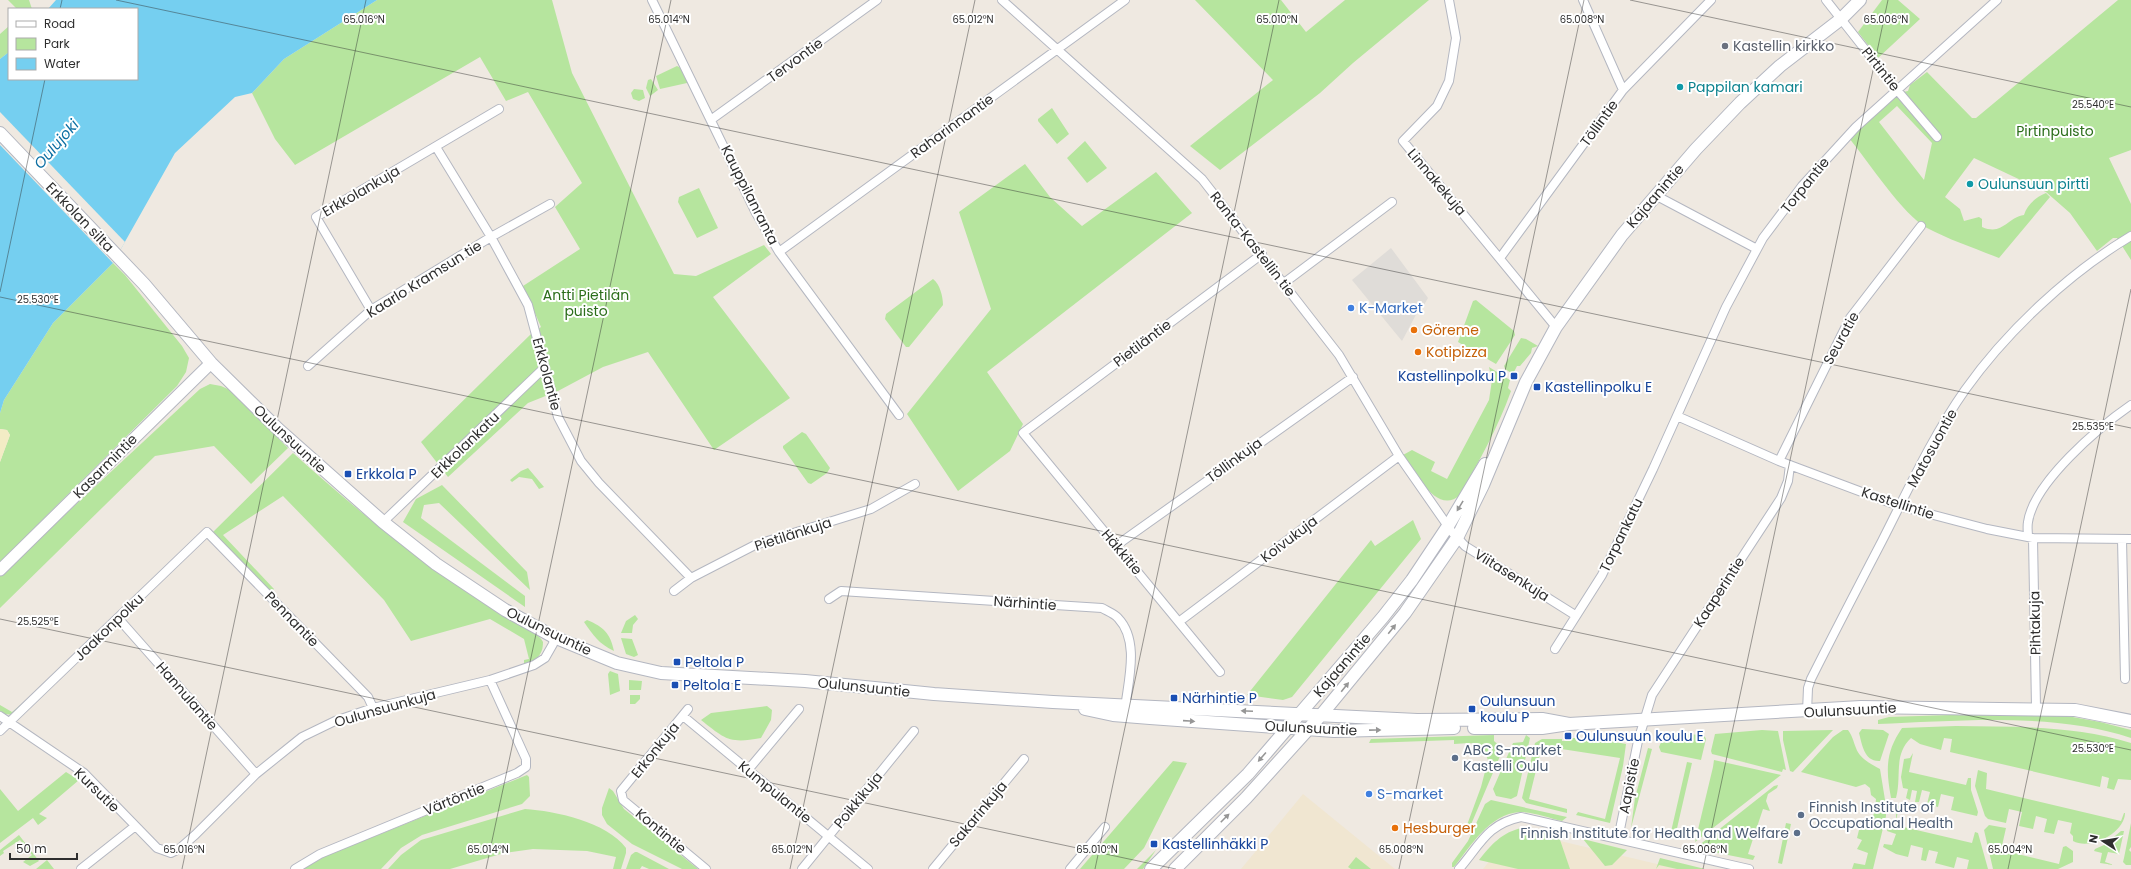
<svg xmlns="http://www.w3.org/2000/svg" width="2131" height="869" viewBox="0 0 2131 869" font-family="Poppins,sans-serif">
<rect width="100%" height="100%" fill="#efe9e1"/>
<path fill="#f0e6d1" d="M1303,794L1395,869H1241Z
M1535,835L1678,869H1483L1502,845Z"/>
<path fill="#b6e59e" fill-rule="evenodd" d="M8,0H29L32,9H17Z
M377,0H552L572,73L674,274L696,276L764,245L771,254L713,297L790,398L714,450L648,352L603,367L558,391L528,403L448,477L421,442L531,334L541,327L523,286L580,249L555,207L582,183L528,92L506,101L480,57L295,165L275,139L252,93L284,59Z
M1195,0H1281L1306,32L1345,0H1429L1353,63L1320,93L1220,170L1190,146L1273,80Z
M1882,0H1898L1920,19L1878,58L1858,32Z
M2118,0H2131V150L2109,158L2131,204V260L2117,238H2113L2097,251L2070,213L2046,192L1974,158L1945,197L1960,209L1964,221L1979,217L1982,219V227C2003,236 2006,218 2024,215C2027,205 2036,197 2046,193L2050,197L1999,258C1974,248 1950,240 1927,228C1903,215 1868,161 1849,138L1894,94L1908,91L1910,85L1927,72L1972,118H1976ZM1897,106L1932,143L1924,180L1879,122Z
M9,26V52L0,59V34Z
M677,66L681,68L688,81L687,83L660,89L656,76Z
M651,79L658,90L650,96L646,88L648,80Z
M634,89L643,90L645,98L639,101L633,99L631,93Z
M1052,108L1069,134L1057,144L1038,121V119Z
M1085,141L1107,168L1087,183L1067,158Z
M1025,164L1050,197L1082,226L1156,172L1192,213L987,372L1023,424L1010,451L958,491L907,414L991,309L959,212Z
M699,188L718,228L697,238L678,202L679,197Z
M113,263L125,275L182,346L189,358L186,372L177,386L0,562V462L10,435L7,430L0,429V413L4,400L53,323Z
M933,279C940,284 943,297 943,305L909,347H906L885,319L886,314Z
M1476,300L1514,331L1515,335L1496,364L1458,342L1473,301Z
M1521,338L1526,339L1538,346L1532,348L1531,353L1520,366H1517L1513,374L1505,369L1504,366Z
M1489,367L1510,380L1508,388L1511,391C1498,428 1479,461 1460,495C1437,516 1415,472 1403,455L1412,450L1435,462L1431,471L1447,479L1489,400L1492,380Z
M210,384L221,386L230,390L288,448L251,484L214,446L155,456L0,608V575L200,389Z
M802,432L806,434L830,468L827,473L811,484L808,483L783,448V446Z
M293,453C351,505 411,555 476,598C491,609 537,628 543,642C543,656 536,660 524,665V660L529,659L524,639L490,619L411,641L384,600L283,496L223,535L274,589L271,592L213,532Z
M528,468L544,487L539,489L532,479L519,477L512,482L510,480L521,471Z
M442,485L527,572L530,590L439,503L424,505L421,518L525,596V607L403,522L416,499Z
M1413,520L1421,539L1292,697L1283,700L1247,695L1371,540L1375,546Z
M635,615L638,619L633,625L632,633H621L626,621Z
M587,620C604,627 610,633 614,651C599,644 593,635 584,622Z
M621,638L632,639L638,655L634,657L626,654Z
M610,671L618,674L620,691L610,695L608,674Z
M629,680L642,681L641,690H629Z
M630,695H640V699L635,704H630Z
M24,702L25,704L13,715L5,714L0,711V705L12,712Z
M767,706L772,710L771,720L761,738C729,744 725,739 701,720L711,713Z
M1950,715L2067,716L2100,722L2131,730V738C2053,712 1959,721 1878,724V720L1889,717Z
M1956,726C2015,727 2074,725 2131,743V780L2118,779L2114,790L2107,788L2109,778L2102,776L2100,787L1950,752L1952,739L1944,738L1941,750L1920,744L1911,738C1893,755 1902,776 1896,798H1891C1886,770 1885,753 1902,728Z
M1862,729L1883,730L1889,734L1880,761C1864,762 1862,744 1859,733Z
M1762,730L1778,731L1786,770L1783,769L1782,772L1720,756L1712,754L1711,751L1715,734Z
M1833,730L1793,772L1790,771L1783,740V731Z
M1843,730H1848C1853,737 1853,741 1856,748C1859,758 1871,764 1880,769L1886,806V816L1873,869H1852L1854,863L1865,865L1868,853L1857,849L1862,840L1857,838L1860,826H1863L1865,821L1871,824L1875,809L1876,799L1871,795L1870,788L1865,784L1856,787L1801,772L1833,737Z
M1682,734L1704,735L1706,739L1701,760L1661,752L1659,747C1663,736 1671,735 1682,734Z
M1494,735V741L1503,749L1470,827L1467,825L1481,787L1488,760C1481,740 1473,743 1454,744V740L1369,743L1371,739Z
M1526,735L1530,738L1517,796L1511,799L1496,796L1493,789L1513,743L1523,742Z
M1572,738H1595L1626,744L1623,766L1610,823L1576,815L1578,812L1605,819L1620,758L1542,746L1529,799L1567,809V813L1526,803L1522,798L1535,743L1542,739H1562V741H1571Z
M1648,748L1652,749L1631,828L1635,798Z
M1913,753L1909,772L1966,785L1968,778H1971V790L1978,812L1977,816L1951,810L1954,797L1941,794L1938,807L1927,804L1930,792L1922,790L1919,802H1915L1917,791L1912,790L1910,800L1906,798L1908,789L1903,788L1901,777L1904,759L1910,758Z
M1714,760L1781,775L1695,842L1713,767Z
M1173,761L1187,763L1144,848L1124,869H1080Z
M1687,762L1692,763L1675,837L1670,836Z
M1978,770L1987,773L1986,789L2121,821L2124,813H2125C2125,832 2091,851 2073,841V836L2070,833L2072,823L2058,820L2054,834L2044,832L2047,819L2036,816L2033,829L2019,826L2022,812L2009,809L2006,823L1988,819L1985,816L1975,786Z
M66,772L79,780L39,814L47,818L38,825L33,818L0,843V789L18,811Z
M527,775L529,777L530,796L522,804L422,835L401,848L381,869H302L328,855Z
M1778,785L1777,788L1768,794L1766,801L1770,811L1763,809L1748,854L1755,856L1753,860L1698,849V846L1774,786Z
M609,788L613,791L624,809L698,869H682L632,844L607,824L602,815V808Z
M1491,800L1567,817L1562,821C1549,818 1534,812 1520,812C1489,814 1471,846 1454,867H1452V863L1468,841L1485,804Z
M1903,803L1908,805L1907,809L1899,807L1895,825L1972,843L1975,832L1978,833L1988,869H1967L1969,860L1957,857L1954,868L1935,863L1938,852L1929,850L1926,861L1921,860L1923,848L1911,845L1908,857L1896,854L1883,847L1884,844L1892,845L1896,834L1887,831L1889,823L1896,818V807Z
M525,809C555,811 607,822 626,848V853L621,869H613L616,857L587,851L533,849L504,853L450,869H388L401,855L421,840Z
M1786,823L1791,824L1782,864L1778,863Z
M2131,823V847L2129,850L2131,852V865H2126L2123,862L2124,858Z
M1989,825L2006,828L2001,850L2059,864L2063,847L2066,846L2073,851V862L2058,869H1993L1984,830Z
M1522,828L1558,834L1570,869H1518L1479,860C1491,845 1502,832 1522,828Z
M2121,831H2124L2119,854L2108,852L2105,862L2114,865L2100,863L2102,853L2094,851L2095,849L2104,845Z
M19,835L39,861L30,866L23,862L32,855L20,840L3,851L4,853L0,856V850Z
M1583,839L1627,850L1612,865L1605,866Z
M1156,850L1143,869H1137Z
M635,852H637L669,869H649L642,866L640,869H626L631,855Z
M1356,857L1371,869H1351L1348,867Z
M1660,858L1705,869H1677L1659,865L1656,869Z
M47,860L54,869H36Z"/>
<path fill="#f3ecc5" d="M0,429L7,430L10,435L0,462Z"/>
<path fill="#dfdcd8" d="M1391,248L1428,298L1421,310L1419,309L1402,341L1352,280Z"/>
<path fill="#75cff0" d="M56,0H377L284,59L252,93L235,97L175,153L113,263L53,323L4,400L0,413V59L9,52V79H137V9H48Z"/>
<path fill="#efe9e1" d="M0,112L125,242L113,263L0,145Z"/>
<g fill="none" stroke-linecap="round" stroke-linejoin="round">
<g stroke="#b4b7c1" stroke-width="10">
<path id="minor" d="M652,0L756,213L779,252L899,415
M1002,0L1202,179L1339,355L1399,456L1452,532L1465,546L1575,615
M1449,0L1456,38L1449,81L1437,106L1403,141L1556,327
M1583,0L1623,90
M1826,0L1897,90L1937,137
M712,119L877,0
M436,147L491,237L528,305L558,417L581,461L599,483L691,578
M1655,195L1757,249
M779,252L1125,0
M1500,258L1623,90L1711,0
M1284,283L1392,202
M371,310L316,217L499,109
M308,366L371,310L491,237L550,204
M1677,416L1779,461L1899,506L1987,529L2033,538L2131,539
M1779,461L1850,318L1921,226
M383,522L545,367
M2028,537C2028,532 2027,527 2028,522C2034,482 2099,427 2131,405
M2033,538L2036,708
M2122,539L2125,679
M1117,545L1353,377
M674,591L691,578L755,545L871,509L915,484
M829,599L841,591L1102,608C1107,611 1115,614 1118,618C1140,641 1128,681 1125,709
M118,618L256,774
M1180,621L1399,456
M1555,649L1602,575L1653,469L1726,307L1763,238L1802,186L1856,127L1997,0
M1220,672L1023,433L1262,254
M688,709L621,791L623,800L706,869
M1807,712L1808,688L1811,679C1834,633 1858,587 1882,541C1908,490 1932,437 1965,390C2007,331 2069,273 2131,236
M0,716L84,773L157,848L171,853L179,849L195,835L256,774L302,737L335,721L373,708L490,680L534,665L545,658L553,644L554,637
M683,716L868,869
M0,731L207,532L368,697L373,708
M748,770L799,709
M1618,839L1638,741L1652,695L1781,498L1788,481L1790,465
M81,869L134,827
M295,869L320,854L517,773L526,767V759L490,680
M802,869L914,731
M933,869L1024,759
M1070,869L1105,827
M1459,869C1480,845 1487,824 1521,817L1749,869"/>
</g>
<g stroke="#b4b7c1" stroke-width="13">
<path id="tertiary" d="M0,570L211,363"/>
</g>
<g stroke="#b4b7c1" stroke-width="14">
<path id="secondary" d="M0,133L144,284L211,363L278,429L383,522L436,564L505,610L554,637L617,663L661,673L805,681L934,694L1053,702L1417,720L1542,719L1569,724
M1085,709L1113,715L1150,718L1334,731L1454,728
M1474,728H1542L1569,724L1861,707L2075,710L2131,721
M1151,869L1248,774L1383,617L1412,580L1448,526L1485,464
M1175,869L1246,798L1322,714L1405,613L1457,538L1483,485L1526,382L1556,327L1622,235L1696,149L1740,103L1780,66L1841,19L1860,0"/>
</g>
<use href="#minor" stroke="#fff" stroke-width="8"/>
<use href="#tertiary" stroke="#fff" stroke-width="11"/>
<use href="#secondary" stroke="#fff" stroke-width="12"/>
</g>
<defs><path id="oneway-solid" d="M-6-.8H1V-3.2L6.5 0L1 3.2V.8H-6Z"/></defs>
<g fill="#969696">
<use href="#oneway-solid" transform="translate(1460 506) rotate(121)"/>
<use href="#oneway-solid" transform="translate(1392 629) rotate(-51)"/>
<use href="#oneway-solid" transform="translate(1345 687) rotate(-51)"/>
<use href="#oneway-solid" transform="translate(1247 711) rotate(-177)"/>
<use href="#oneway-solid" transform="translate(1189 721) rotate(4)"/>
<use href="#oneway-solid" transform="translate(1375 730) rotate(-1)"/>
<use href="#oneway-solid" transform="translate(1262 757) rotate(131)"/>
<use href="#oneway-solid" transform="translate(1225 818) rotate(-45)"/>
</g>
<path fill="none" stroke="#2e2e2e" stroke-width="1" stroke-opacity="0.45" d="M116,0L2131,428M1630,0L2131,107M60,9L62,0M0,292L45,79M0,297L2131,750M0,619L1176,869M182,869L366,0M486,869L671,0M790,869L975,0M1095,869L1279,0M1399,869L1584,0M1703,869L1888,0M2008,869L2131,289"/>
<circle fill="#6b7280" stroke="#fff" stroke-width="1.5" cx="1725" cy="46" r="4"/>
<g fill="#0f9aa8" stroke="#fff" stroke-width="1.5">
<circle cx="1680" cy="87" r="4"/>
<circle cx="1970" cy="184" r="4"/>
</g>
<g fill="#3f7fe0" stroke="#fff" stroke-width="1.5">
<circle cx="1351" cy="308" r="4"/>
<circle cx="1369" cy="794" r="4"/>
</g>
<g fill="#e8710a" stroke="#fff" stroke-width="1.5">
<circle cx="1414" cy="330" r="4"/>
<circle cx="1418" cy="352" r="4"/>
<circle cx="1395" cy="828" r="4"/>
</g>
<g fill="#1a4fb4" stroke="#fff" stroke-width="1.5">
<rect x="1510" y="372" width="8" height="8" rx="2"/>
<rect x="1533" y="383" width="8" height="8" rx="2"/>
<rect x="344" y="470" width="8" height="8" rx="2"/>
<rect x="673" y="658" width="8" height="8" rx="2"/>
<rect x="671" y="681" width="8" height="8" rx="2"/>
<rect x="1170" y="694" width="8" height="8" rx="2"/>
<rect x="1468" y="705" width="8" height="8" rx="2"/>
<rect x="1564" y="732" width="8" height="8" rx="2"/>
<rect x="1150" y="840" width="8" height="8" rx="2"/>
</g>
<g fill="#5c6f8a" stroke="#fff" stroke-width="1.5">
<circle cx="1455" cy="758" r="4"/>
<circle cx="1801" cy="815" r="4"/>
<circle cx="1797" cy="833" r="4"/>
</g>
<g text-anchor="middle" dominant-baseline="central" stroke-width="4" stroke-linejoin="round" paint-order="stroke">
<g font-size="14" fill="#5b616d" stroke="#fff" text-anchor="start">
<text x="1733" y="46">Kastellin kirkko</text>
</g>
<g font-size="14" fill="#2e2e2e" stroke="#fff">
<text transform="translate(795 60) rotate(-36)">Tervontie</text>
<text transform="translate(1881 69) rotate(51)">Pirtintie</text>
<text transform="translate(1599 123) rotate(-54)">Töllintie</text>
<text transform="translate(952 126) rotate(-36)">Raharinnantie</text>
<text transform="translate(1437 182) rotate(50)">Linnakekuja</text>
<text transform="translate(1805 185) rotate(-51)">Torpantie</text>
<text transform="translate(361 191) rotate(-30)">Erkkolankuja</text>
<text transform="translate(750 195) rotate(63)">Kauppilanranta</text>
<text transform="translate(1655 196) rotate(-49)">Kajaanintie</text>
<text transform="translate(80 217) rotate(46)">Erkkolan silta</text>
<text transform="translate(1253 244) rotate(52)">Ranta-Kastellin tie</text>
<text transform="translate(424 279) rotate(-32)">Kaarlo Kramsun tie</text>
<text transform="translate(1841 338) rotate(-61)">Seuratie</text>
<text transform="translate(1142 343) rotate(-37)">Pietiläntie</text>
<text transform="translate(547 374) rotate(75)">Erkkolantie</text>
<text transform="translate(290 439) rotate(43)">Oulunsuuntie</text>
<text transform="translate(465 445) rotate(-44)">Erkkolankatu</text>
<text transform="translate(1932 448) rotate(-61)">Matosuontie</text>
<text transform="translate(1234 460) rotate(-36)">Töllinkuja</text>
<text transform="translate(105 466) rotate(-45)">Kasarmintie</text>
<text transform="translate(1898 503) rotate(18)">Kastellintie</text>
<text transform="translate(793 534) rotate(-18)">Pietilänkuja</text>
<text transform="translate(1621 535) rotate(-64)">Torpankatu</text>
<text transform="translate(1289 539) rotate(-37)">Koivukuja</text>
<text transform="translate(1122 552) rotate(50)">Häkkitie</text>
<text transform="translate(1512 575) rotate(32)">Viitasenkuja</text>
<text transform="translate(1719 592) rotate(-57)">Kaaperintie</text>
<text transform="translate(1025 603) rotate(4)">Närhintie</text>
<text transform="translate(292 619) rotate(46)">Pennantie</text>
<text transform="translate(2035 623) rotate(-91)">Pihtakuja</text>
<text transform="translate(109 627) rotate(-44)">Jaakonpolku</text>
<text transform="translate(549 631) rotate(26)">Oulunsuuntie</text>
<text transform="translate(1342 665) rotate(-49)">Kajaanintie</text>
<text transform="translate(864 687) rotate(6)">Oulunsuuntie</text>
<text transform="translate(187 696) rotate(49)">Hannulantie</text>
<text transform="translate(385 708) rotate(-16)">Oulunsuunkuja</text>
<text transform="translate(1850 710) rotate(-3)">Oulunsuuntie</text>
<text transform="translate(1311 728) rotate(3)">Oulunsuuntie</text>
<text transform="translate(655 750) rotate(-51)">Erkonkuja</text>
<text transform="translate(1629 786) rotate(-79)">Aapistie</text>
<text transform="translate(97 790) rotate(44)">Kursutie</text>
<text transform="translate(775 792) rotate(39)">Kumpulantie</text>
<text transform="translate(454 799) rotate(-22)">Värtöntie</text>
<text transform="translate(858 800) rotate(-51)">Poikkikuja</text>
<text transform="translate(978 814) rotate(-50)">Sakarinkuja</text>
<text transform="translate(661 831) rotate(40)">Kontintie</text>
</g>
<g font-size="14" fill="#0d838f" stroke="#fff" text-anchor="start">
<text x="1688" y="87">Pappilan kamari</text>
<text x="1978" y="184">Oulunsuun pirtti</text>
</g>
<g font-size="14" fill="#2c6e1b" stroke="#fff">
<text x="2055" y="131">Pirtinpuisto</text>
<text x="586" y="295">Antti Pietilän<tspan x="586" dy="16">puisto</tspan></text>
</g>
<g font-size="14" fill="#366cbe" stroke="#fff" text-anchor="start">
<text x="1359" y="308">K-Market</text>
<text x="1377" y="794">S-market</text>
</g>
<g font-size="14" fill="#c56008" stroke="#fff" text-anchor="start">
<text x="1422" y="330">Göreme</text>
<text x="1426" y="352">Kotipizza</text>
<text x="1403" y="828">Hesburger</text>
</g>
<g font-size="14" fill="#164399" stroke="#fff" text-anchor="start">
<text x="1506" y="376" text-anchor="end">Kastellinpolku P</text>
<text x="1545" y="387">Kastellinpolku E</text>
<text x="356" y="474">Erkkola P</text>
<text x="685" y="662">Peltola P</text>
<text x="683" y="685">Peltola E</text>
<text x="1182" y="698">Närhintie P</text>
<text x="1480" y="701">Oulunsuun<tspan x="1480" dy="16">koulu P</tspan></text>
<text x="1576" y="736">Oulunsuun koulu E</text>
<text x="1162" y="844">Kastellinhäkki P</text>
</g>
<g font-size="14" fill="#4e5e75" stroke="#fff" text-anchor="start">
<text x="1463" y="750">ABC S-market<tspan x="1463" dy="16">Kastelli Oulu</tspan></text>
<text x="1809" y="807">Finnish Institute of<tspan x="1809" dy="16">Occupational Health</tspan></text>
<text x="1789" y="833" text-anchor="end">Finnish Institute for Health and Welfare</text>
</g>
<g font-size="15" font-style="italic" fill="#0d6fa3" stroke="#fff">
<text transform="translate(56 144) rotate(-49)">Oulujoki</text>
</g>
</g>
<g font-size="10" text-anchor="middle" fill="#2e2e2e" stroke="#fff" stroke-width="4" stroke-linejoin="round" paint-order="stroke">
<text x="364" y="23">65.016°N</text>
<text x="669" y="23">65.014°N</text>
<text x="973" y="23">65.012°N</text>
<text x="1277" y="23">65.010°N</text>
<text x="1582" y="23">65.008°N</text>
<text x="1886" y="23">65.006°N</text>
<text x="2093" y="108">25.540°E</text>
<text x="38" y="303">25.530°E</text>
<text x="2093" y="430">25.535°E</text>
<text x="38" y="625">25.525°E</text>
<text x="2093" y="752">25.530°E</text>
<text x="184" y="853">65.016°N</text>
<text x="488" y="853">65.014°N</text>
<text x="792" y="853">65.012°N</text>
<text x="1097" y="853">65.010°N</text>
<text x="1401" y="853">65.008°N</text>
<text x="1705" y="853">65.006°N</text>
<text x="2010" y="853">65.004°N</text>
</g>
<rect x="8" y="8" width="130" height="72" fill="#ffffff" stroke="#ababab"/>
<rect x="16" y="21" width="20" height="6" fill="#ffffff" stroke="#ababab"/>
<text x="44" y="28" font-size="12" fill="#2e2e2e">Road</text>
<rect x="16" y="38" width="20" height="12" fill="#b6e59e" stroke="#ababab"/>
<text x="44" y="48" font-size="12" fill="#2e2e2e">Park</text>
<rect x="16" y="58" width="20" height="12" fill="#75cff0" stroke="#ababab"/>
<text x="44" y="68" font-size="12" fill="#2e2e2e">Water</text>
<g transform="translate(2103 841) rotate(282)" stroke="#ffffff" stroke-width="3" paint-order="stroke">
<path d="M0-3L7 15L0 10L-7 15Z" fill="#2e2e2e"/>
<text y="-6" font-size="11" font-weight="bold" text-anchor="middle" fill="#2e2e2e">N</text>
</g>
<path d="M10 853v6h67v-6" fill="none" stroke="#2e2e2e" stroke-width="2"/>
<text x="16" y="853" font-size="12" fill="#2e2e2e" stroke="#ffffff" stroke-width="3" paint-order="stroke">50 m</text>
</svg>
